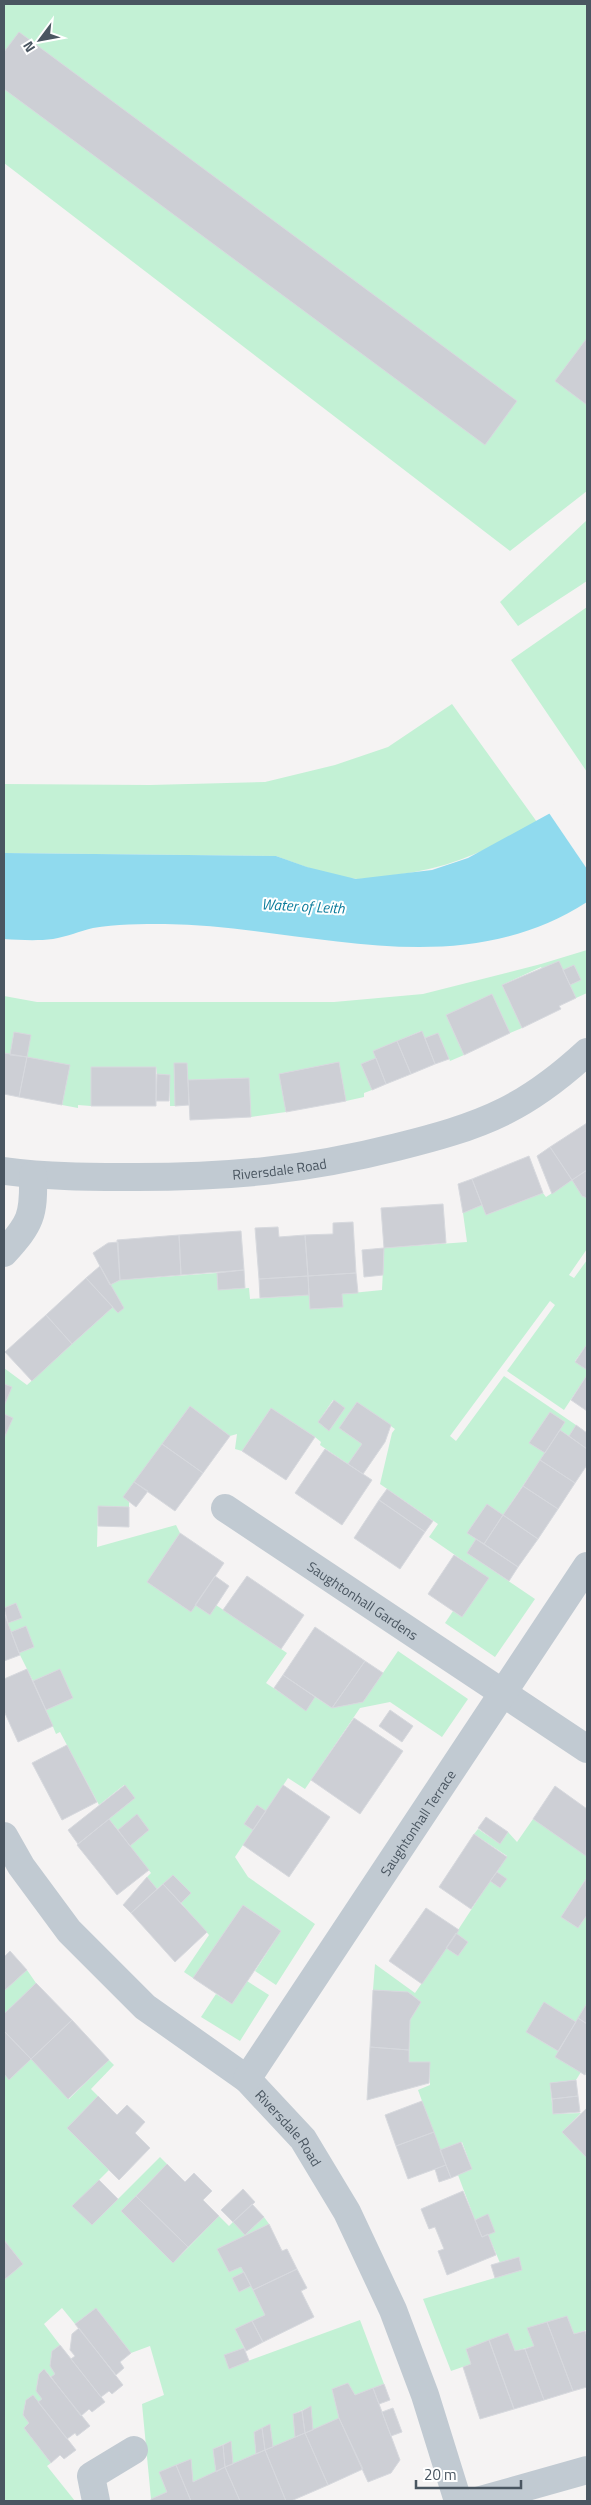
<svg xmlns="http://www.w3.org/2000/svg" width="591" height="2505" viewBox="0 0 591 2505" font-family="'Titillium Web',sans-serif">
<rect width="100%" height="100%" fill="#f5f3f3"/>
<path fill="#c3f1d5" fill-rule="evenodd" d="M4,4H587V491L510,551L4,163Z
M587,520V581L518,626L500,602Z
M587,607V772L511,660Z
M452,704L537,822C483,852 451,869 387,876C378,877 367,879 357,879C332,877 300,865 276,856L4,853V784L150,785L265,782L335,765L388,747Z
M587,950V993L576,998L570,985L581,980L574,965L563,970L559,961L542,969L541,967L502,985L522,1028L510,1033L492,994L446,1015L464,1055L450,1061L438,1033L425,1038L421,1031L373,1051L376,1058L361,1064L372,1090L364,1093V1097L346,1101L339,1062L279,1074L286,1112L251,1117L249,1078L188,1080L187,1063H174L175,1106H170V1075L157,1074L156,1067H92L91,1106L78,1105V1108L62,1105L69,1065L27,1057L14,1033L10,1055L4,1053V996L37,1002H334L423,994L541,964Z
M572,1180L582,1196L587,1198V1249L569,1275L574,1278L587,1260V1344L575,1361L587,1370V1375L564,1410L507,1371L555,1305L550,1301L450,1436L456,1441L504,1376L576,1425L569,1436L560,1430L565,1422L550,1412L529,1443L545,1453L503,1515L487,1504L467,1533L476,1539L467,1553L535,1599L495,1657L445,1623L453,1611L462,1617L488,1578L429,1537L438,1524L380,1484L392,1433L395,1429L357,1402L339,1428L362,1444L348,1464L320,1445L321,1442L315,1437L271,1408L242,1451L235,1449L237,1434L230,1436L190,1406L124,1497L129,1502V1507L98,1506L97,1547L176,1525L180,1533L147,1582L191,1612L195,1605L210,1615L216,1605L287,1653L266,1683L306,1710L315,1697L332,1708L363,1702L398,1651L468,1699L442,1737L390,1702L360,1708L305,1789L288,1778L266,1811L257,1805L244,1824L253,1830L235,1857L248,1877L315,1924L276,1985L255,1971L281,1931L243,1905L193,1978L184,1972L209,1935L181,1903L190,1893L173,1875L157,1889L147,1877L151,1873L130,1846L149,1830L137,1815L118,1830L109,1819L135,1798L124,1785L99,1805L60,1732L56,1734L46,1710L73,1698L60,1669L33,1681L19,1653L34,1647L26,1626L11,1632L8,1623L22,1618L16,1603L4,1608V1438L12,1418L4,1414V1406L12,1387L4,1384V1368L27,1385L113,1307L118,1313L123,1308L110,1285L120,1280L217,1273L218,1290L249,1288L250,1299L309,1295L310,1309L342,1307V1294L382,1290L384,1248L467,1242L463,1213L482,1205L486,1215L543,1193L546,1197ZM333,1400L345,1408L329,1431L318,1422Z
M533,1819L587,1855V1877L561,1917L578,1928L587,1915V2003L576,2022L544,2003L527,2032L558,2051L581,2072L576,2080L550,2083L553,2114L581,2113L562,2132L587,2158V2330L574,2334L567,2316L528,2328L534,2346L515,2351L508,2333L466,2349L471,2364L451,2371L423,2299L522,2270L519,2257L500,2263L488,2234V2215L475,2220L458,2175L472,2169L462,2142L440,2150L418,2090L430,2085L429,2062H409L410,2020L421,2002L408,1992L373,1990L375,1964L415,1993L446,1948L458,1956L468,1942L456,1933L490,1881L500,1888L506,1879L497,1872L507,1856L474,1834L478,1829L500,1844L508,1832L517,1842Z
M27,1970L36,1983L4,2014V1991Z
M247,1981L269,1995L240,2041L201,2017L216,1994L232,2004Z
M31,2059L69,2099L109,2060L114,2065L91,2089L98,2096L67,2128L109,2170L73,2206L92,2225L160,2157L167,2164L121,2211L173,2263L219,2216L229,2226L233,2222L245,2235L264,2217L269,2224L217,2249L229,2272L241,2267L244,2272L232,2278L239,2292L251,2286L265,2315L235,2329L244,2348L225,2355L229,2368L360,2320L384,2384L355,2395L348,2383L332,2389L339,2418L313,2430L310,2407L293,2414L295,2437L273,2447L270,2425L254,2432L256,2454L233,2464L231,2441L213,2449L216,2472L193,2482L191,2459L159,2472L167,2492L151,2499L142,2404L164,2395L150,2346L131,2353L96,2308L75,2324L62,2308L44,2324L60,2345L52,2351L50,2366L55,2374L51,2377L44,2369L39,2374L36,2390L42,2399L38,2402L33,2395L26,2400L23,2415L29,2423L24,2428L51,2463L47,2466L75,2501H4V2280L23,2264L4,2240V2074L9,2080Z"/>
<path fill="#90daee" d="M587,793V902C454,987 310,926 165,924C142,924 115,924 93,928C80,931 66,937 53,939C37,941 20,940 4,939V853L276,856L307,867L356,879L432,870L468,858Z"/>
<path fill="#f5f3f3" d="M587,791V869L549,813Z"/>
<path fill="#cdcfd5" stroke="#d7d9de" d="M19,32L517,401L485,445L4,89V52Z
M587,338V405L555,381Z
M559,961L576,998L559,1006L561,1009L522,1028L502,985Z
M574,965L581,980L570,985L563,970Z
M492,994L510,1033L464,1055L446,1015Z
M422,1031L435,1064L411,1074L397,1041Z
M14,1032L31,1035L27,1057L10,1055Z
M438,1033L449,1059L435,1064L425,1038Z
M397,1041L411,1074L386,1084L373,1051Z
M4,1053L27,1057L19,1097L4,1094Z
M27,1057L70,1065L62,1105L19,1097Z
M376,1058L386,1084L372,1090L361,1064Z
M339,1062L346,1101L286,1112L279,1074Z
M174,1063H187L189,1105L175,1106Z
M91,1067H156V1106H91Z
M157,1074L170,1075L169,1101H156Z
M249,1078L251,1117L190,1120L188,1080Z
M587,1123V1170L572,1180L550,1147Z
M550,1147L572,1180L552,1194L537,1156Z
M529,1156L543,1193L486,1215L472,1179Z
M587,1170V1198L582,1196L572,1180Z
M472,1179L482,1205L463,1213L458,1184Z
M443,1204L446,1243L384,1248L381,1208Z
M353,1222L356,1273L308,1276L305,1235L333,1234V1223Z
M278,1227L279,1237L305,1235L308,1276L259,1279L255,1228Z
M241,1231L244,1270L181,1275L179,1235Z
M179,1235L181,1275L120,1280L117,1240Z
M118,1242L120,1280L110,1285L93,1253L108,1243Z
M384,1248L383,1275L364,1277L362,1250Z
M100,1266L124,1308L118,1313L86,1278Z
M244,1270L245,1288L218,1290L217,1273Z
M356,1273L358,1293L342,1294L343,1307L310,1309L308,1276Z
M308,1276L309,1295L260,1298L259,1279Z
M86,1278L113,1307L72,1344L46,1315Z
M46,1315L72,1344L32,1381L5,1352Z
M587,1344V1370L575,1362Z
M587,1375V1411L571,1400Z
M4,1384L12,1387L4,1406Z
M334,1400L345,1408L329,1431L318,1422Z
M357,1402L391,1425L385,1442L363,1474L348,1464L362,1444L339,1428Z
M190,1406L230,1436L203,1473L162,1444Z
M271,1408L315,1437L286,1480L242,1451Z
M550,1412L565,1422L545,1453L529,1443Z
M4,1414L13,1418L4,1438Z
M576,1425L587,1433V1449L569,1436Z
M560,1430L587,1449V1465L575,1483L540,1460Z
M162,1444L203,1473L175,1511L134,1482Z
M325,1449L372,1480L342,1525L295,1493Z
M540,1460L575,1483L558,1509L523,1486Z
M134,1482L148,1491L136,1507L123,1497Z
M523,1486L558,1509L538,1539L503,1515Z
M387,1489L433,1521L425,1532L379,1500Z
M379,1500L425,1532L400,1569L354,1538Z
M487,1504L503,1515L484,1544L467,1533Z
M98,1506L129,1507V1527L98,1526Z
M503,1515L538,1539L518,1567L484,1544Z
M180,1533L224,1563L191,1612L147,1582Z
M476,1539L518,1567L509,1581L467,1553Z
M454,1555L489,1578L462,1617L428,1594Z
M215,1576L229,1586L210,1615L195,1605Z
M247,1576L304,1615L281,1649L223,1610Z
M16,1603L22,1618L8,1623L4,1608Z
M4,1613L20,1655L4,1661Z
M26,1626L34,1647L19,1653L11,1632Z
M315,1627L365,1661L332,1708L283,1675Z
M365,1661L383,1673L363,1702L332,1708Z
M27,1669L53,1726L18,1742L4,1711V1679Z
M60,1669L73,1698L46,1710L33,1681Z
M283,1675L315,1697L306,1711L274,1688Z
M390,1710L413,1726L402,1742L379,1726Z
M354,1718L403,1751L360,1814L311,1780Z
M67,1745L97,1802L62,1820L32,1763Z
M125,1785L135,1798L78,1844L68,1830Z
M283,1785L330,1817L289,1877L243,1845Z
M555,1786L587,1809L586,1856L533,1819Z
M257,1805L266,1811L253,1830L244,1824Z
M137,1814L149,1830L130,1846L118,1830Z
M486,1817L508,1832L500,1844L478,1828Z
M109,1819L149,1870L117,1895L77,1845Z
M474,1834L507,1857L471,1909L439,1887Z
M497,1872L507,1879L500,1888L490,1881Z
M173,1875L191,1893L181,1903L163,1884Z
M147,1877L157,1889L131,1913L123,1905Z
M586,1879L587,1915L578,1928L561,1917Z
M163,1884L207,1932L175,1962L131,1913Z
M243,1905L281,1931L232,2004L193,1978Z
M426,1908L459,1930L422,1984L389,1961Z
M456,1933L468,1942L458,1956L446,1948Z
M10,1951L27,1970L4,1991V1955L5,1956Z
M36,1983L72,2020L31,2059L4,2031V2014Z
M373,1990L408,1992L421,2002L410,2020L409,2050L370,2047Z
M544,2002L576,2022L558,2051L526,2032Z
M587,2003V2024L578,2018Z
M578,2018L587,2024V2070L585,2075L555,2057Z
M72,2020L109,2060L68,2099L31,2059Z
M4,2031L31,2059L9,2080L4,2074Z
M370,2047L409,2050V2062H430L429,2083L367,2100Z
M576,2080L578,2096L552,2099L550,2083Z
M98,2096L117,2115L127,2105L145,2122L135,2133L150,2148L119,2180L67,2128Z
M578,2096L580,2112L553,2114L552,2099Z
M422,2101L434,2132L396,2146L385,2115Z
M587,2108V2158L562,2132Z
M434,2132L446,2165L408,2179L396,2146Z
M461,2142L472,2169L451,2178L440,2150Z
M167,2164L185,2182L194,2173L212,2191L203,2200L219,2216L188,2247L136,2196Z
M446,2165L451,2178L439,2182L435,2169Z
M99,2180L118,2199L92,2225L72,2206Z
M243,2189L255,2202L233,2222L221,2210Z
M463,2191L482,2237L488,2234L496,2255L447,2275L438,2251L444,2249L435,2227L429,2229L421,2209Z
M136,2196L188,2247L173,2263L121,2211Z
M252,2204L264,2217L245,2235L233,2222Z
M488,2214L495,2232L482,2237L475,2220Z
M269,2224L282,2251L287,2249L297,2269L253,2290L241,2267L229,2272L217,2249Z
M4,2240L23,2264L4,2280Z
M519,2257L522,2270L495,2278L491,2265Z
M297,2269L307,2288L301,2291L314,2317L263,2342L252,2321L265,2315L253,2290Z
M244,2272L251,2286L239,2292L232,2278Z
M96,2308L131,2353L120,2362L124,2368L116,2375L75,2324Z
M567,2316L574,2334L585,2331L587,2337V2387L573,2391L547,2322Z
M252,2321L263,2342L246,2351L235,2329Z
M547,2322L573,2391L544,2400L525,2349L534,2346L527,2328Z
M79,2328L123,2385L112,2394L109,2391L101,2397L71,2359L75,2356L70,2350L72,2334Z
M508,2333L515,2351L525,2349L544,2400L514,2409L489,2340Z
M489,2340L514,2409L480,2419L463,2367L471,2364L466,2349Z
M60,2345L105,2402L92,2412L89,2409L81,2416L51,2377L55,2374L50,2366L52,2351Z
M244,2348L249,2361L229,2369L224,2355Z
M44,2369L90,2426L77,2436L75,2433L67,2439L38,2402L42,2399L36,2391L39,2374Z
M348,2383L355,2395L373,2388L400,2460L391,2473L368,2482L339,2418L332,2389Z
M384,2384L390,2400L379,2404L373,2388Z
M33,2395L76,2450L64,2459L60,2455L51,2463L24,2428L29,2423L23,2415L26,2400Z
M311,2406L313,2430L305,2433L302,2411Z
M393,2408L402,2432L391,2436L382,2412Z
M302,2411L305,2433L295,2437L293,2414Z
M339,2418L363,2469L328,2485L305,2433Z
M270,2424L273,2447L265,2450L262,2428Z
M262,2428L265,2450L256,2454L254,2432Z
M305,2433L328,2485L291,2501H286L265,2450Z
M231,2441L233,2464L225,2467L223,2445Z
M223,2445L225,2467L216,2472L213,2449Z
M265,2450L286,2501H240L225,2467Z
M191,2459L193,2482L225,2467L240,2501H191L176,2465Z
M176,2465L191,2501H151V2499L167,2492L159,2472Z"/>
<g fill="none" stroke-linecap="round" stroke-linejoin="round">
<g stroke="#c1cad2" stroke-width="28">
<path id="s1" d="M4,1171C47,1177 92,1177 136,1177C230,1177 306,1170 397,1147C433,1138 471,1128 505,1111C535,1096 562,1075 587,1052"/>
<path d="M4,1253C31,1223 34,1216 33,1175"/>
<path id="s2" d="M225,1508L587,1749"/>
<path id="s3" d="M4,1836L21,1866L69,1931L145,2007L247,2079L303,2139L347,2212L393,2310L425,2395L458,2501"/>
<path id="s4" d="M247,2079L587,1566"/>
<path d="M96,2501L91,2476L134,2450"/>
<path d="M477,2501L587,2470"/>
</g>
</g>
<g text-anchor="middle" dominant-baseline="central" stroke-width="4" stroke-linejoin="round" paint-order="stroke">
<g font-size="14" fill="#4a5661" stroke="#fff">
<text stroke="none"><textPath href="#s1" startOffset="276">Riversdale Road</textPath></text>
<text stroke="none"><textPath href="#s2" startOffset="166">Saughtonhall Gardens</textPath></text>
<text stroke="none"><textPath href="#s4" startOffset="308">Saughtonhall Terrace</textPath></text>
<text stroke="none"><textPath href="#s3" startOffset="412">Riversdale Road</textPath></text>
</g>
<g font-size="15" font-style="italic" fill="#0c7c9b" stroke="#fff">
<text transform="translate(303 906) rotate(3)">Water of Leith</text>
</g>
</g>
<rect width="591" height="2505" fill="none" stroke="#4a5661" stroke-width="10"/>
<g transform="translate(40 40) rotate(238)" stroke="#ffffff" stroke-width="4" paint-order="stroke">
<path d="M0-4L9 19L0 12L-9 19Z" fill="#4a5661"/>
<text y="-8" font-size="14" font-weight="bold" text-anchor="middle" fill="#4a5661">N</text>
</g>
<path d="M416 2480v8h105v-8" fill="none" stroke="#4a5661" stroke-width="2.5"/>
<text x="424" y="2480" font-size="15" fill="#4a5661" stroke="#ffffff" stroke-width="4" paint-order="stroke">20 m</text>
</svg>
